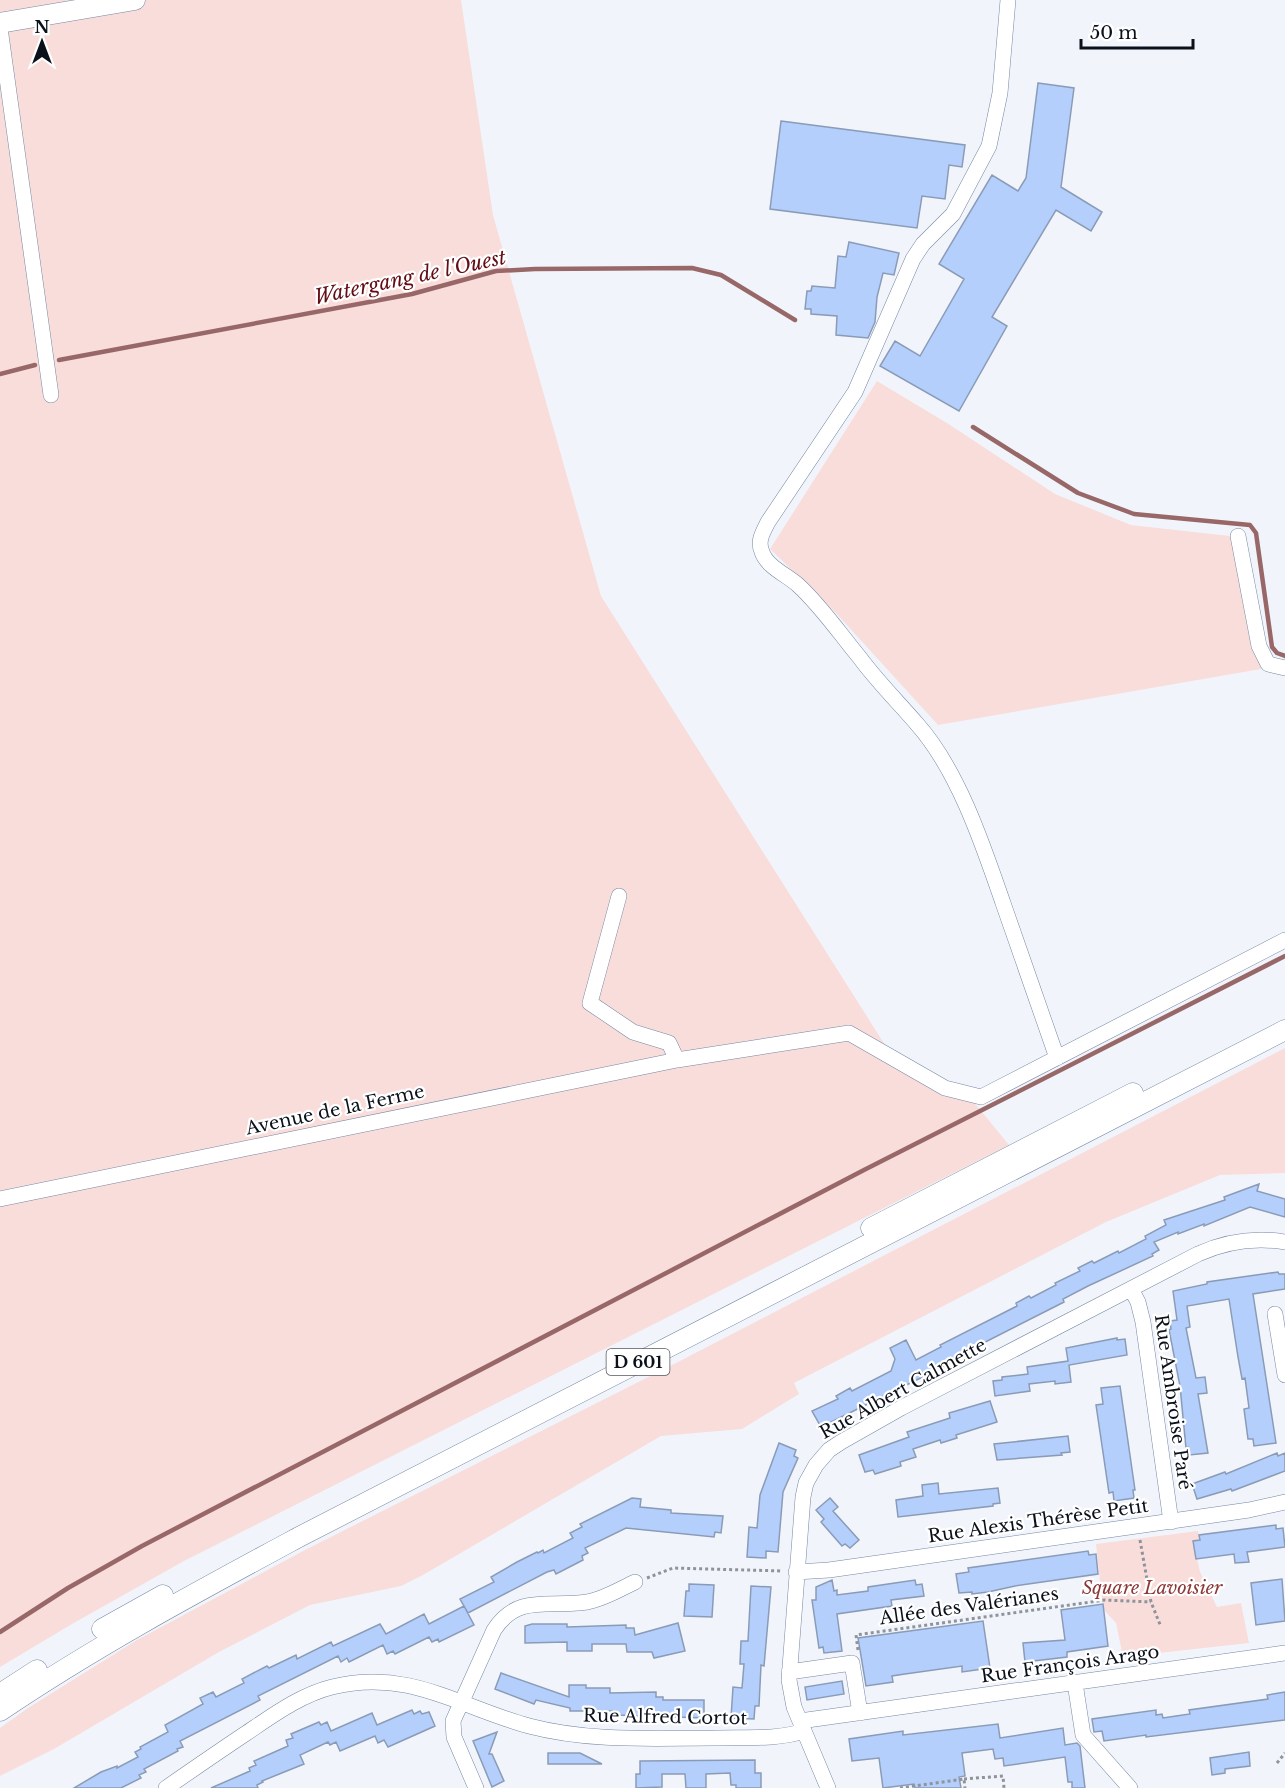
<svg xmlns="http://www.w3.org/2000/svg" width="1285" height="1788" viewBox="0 0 1285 1788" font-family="'Libre Baskerville',serif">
<rect width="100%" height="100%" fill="#f1f5fb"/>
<path fill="#f9dddb" d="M0,0H461L493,215L601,596L885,1045L964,1090L1009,1145L184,1561L72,1624L0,1667Z
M877,381L947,423L1055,494L1131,525L1239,537L1261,669L938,725L835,612L770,549Z
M1285,1048V1173L1220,1175L1106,1222L794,1383L799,1394L742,1429L661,1436L423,1575L401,1586L310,1605L219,1652L54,1749L0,1776V1728L28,1708L137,1640L305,1550L678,1362Z
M1198,1531L1200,1540L1193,1541L1200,1572L1217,1607L1241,1603L1249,1643L1123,1657L1116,1623L1103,1609L1096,1544Z"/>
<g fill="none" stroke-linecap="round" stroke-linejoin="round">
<path stroke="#986868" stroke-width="4.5" d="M59,360L412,294L496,271L535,269L692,268L721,275L795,320
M0,374L35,365
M973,427L1078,493L1134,514L1250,525L1256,533L1272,647L1277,653L1285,656
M0,1632L68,1588L142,1546L864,1170L1285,956"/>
</g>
<path fill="#b4cffc" stroke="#8a9bb7" stroke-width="1.5" d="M1038,83L1074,88L1061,187L1102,212L1091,231L1056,210L992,317L1007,326L959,411L880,366L895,341L920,356L964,279L939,264L992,175L1018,191L1026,178Z
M781,121L965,145L962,167L949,165L945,199L922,196L917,228L770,209Z
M849,242L899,253L894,275L883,273L877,297L875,322L868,338L836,335L837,316L811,314V309H805L807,291H811L812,286L835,288L838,256L846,257Z
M1259,1184L1257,1191L1285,1199V1217L1250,1207L1204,1226V1224L1178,1234V1232L1154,1242L1159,1250L1152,1254L1153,1256L1088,1286L1063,1299L1064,1302L948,1361L949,1364L821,1427L812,1411L838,1399L836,1396L850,1388L852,1391L891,1371L895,1359L890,1348L906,1340L916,1360L941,1347L940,1345L1017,1306L1016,1303L1029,1296L1031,1298L1056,1285L1055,1283L1080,1271L1078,1268L1092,1261L1094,1263L1118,1251L1119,1253L1146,1239L1145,1236L1166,1225L1164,1220L1225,1200L1224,1197Z
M1278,1272L1279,1274H1285V1289L1253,1294L1276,1443L1254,1446L1253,1439H1248L1244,1409L1249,1408L1245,1378L1242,1379L1238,1357L1229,1299L1187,1306L1190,1327L1186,1328L1196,1378L1205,1377L1207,1393L1198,1394L1208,1453L1189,1455L1188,1447L1186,1448L1180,1386L1169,1330L1171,1329L1170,1321L1177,1320L1173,1291L1207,1284V1282Z
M1117,1338V1340L1125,1339L1127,1355L1069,1365L1071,1382L1055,1384V1381L1029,1384L1030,1391L995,1396L993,1381L1002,1380V1377L1028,1374L1027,1367L1068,1361L1066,1348Z
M1120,1386L1135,1490H1133L1134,1498L1114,1501L1113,1492L1109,1493L1096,1405L1103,1404L1101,1388Z
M990,1401L997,1422L956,1435L957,1438L941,1443L940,1440L913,1449L916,1457L900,1462L901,1466L875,1474L873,1470L865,1472L859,1455L909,1437L907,1432L950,1418L949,1413Z
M1068,1436L1070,1452L1061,1453L1062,1455L997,1460L994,1444Z
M779,1443L796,1450L794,1456L798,1458L783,1492L778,1552L766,1551V1558L747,1557L749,1527L757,1528L760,1495Z
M1277,1453L1278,1456L1285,1453V1471L1232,1491L1231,1489L1197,1499L1192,1484L1225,1472L1226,1474Z
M938,1483L939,1494L998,1488L1000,1503L993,1504V1506L898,1517L896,1500L923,1496L922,1485Z
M632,1498L641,1499L640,1507L671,1510V1513L723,1516L721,1533L715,1532L714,1537L626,1528L585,1548L588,1553L582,1556L583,1560L556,1574L554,1570L547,1572L468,1613L460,1599L494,1582L491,1577L517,1562L537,1552L538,1553L543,1550L544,1553L573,1538L570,1533L582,1527L580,1524Z
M830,1498L838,1507L833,1511L859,1540L850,1548L845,1544L842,1546L821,1522L824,1519L816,1510Z
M1276,1525V1529L1283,1528L1285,1547L1247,1552L1249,1562L1235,1563L1234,1554L1196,1559L1193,1541L1200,1540L1199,1535Z
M1088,1551L1089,1555L1096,1554L1098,1574L1015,1586L988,1592L972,1594V1592L959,1593L956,1574L969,1572L968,1568Z
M1282,1579L1285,1621L1256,1625L1251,1583Z
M832,1580L834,1591L837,1590V1595L868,1591V1587L915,1580L916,1585L922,1584L924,1596L891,1600L892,1606L837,1614L842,1651L824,1653L823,1647L819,1648L812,1600H816V1587Z
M689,1584L714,1585L712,1617L684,1616L686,1591H689Z
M751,1586L771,1587L764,1666L761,1665L759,1706H755L754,1719L731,1718L733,1687L742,1688L744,1664H740L741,1641H748Z
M1103,1604L1108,1646L1067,1652V1657L1025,1662L1023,1643L1065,1640L1061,1610Z
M464,1606L474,1625L439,1642L438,1639L432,1642L429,1637L395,1654L393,1651L387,1654L383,1645L349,1662L347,1658L341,1662L338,1656L258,1696L260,1700L180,1741L183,1747L177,1749L178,1751L144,1769L146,1772L139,1775L141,1778L121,1788H74L101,1772L117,1766V1768L138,1757L135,1752L141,1749L140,1747L168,1732L165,1725L203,1704L200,1698L213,1692L216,1697L244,1683L242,1679L267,1666L269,1668L296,1655L297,1659L331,1642L333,1646L380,1624L386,1634L424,1614L429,1624Z
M983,1621L990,1668L962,1672V1666L905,1674L892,1676L893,1682L866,1686L858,1638Z
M678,1623L685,1651L654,1658L652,1652H627L626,1644H592V1651H567V1642L525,1643V1626L532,1624H567V1627L626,1625V1628H634L635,1635Z
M501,1673L569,1697V1685H586V1688H610V1693L656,1692V1697H663V1700H704V1718L616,1715V1711H570V1708L536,1700L534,1704L495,1689Z
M842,1681L844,1694L807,1700L805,1687Z
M1285,1692V1720L1146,1737V1735L1104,1741L1102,1731L1094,1732L1092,1719L1156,1710V1715L1162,1714L1163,1718L1176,1716L1190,1714L1189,1710L1268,1699L1267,1695Z
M412,1710L414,1714L420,1711L422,1714L429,1712L435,1726L388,1747L384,1740L378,1743L375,1736L340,1751L336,1742L330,1745L328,1742L300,1755L304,1764L262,1781L263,1782L257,1785L258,1788H211L250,1771L249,1768L256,1765L254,1761L288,1746L286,1740L293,1738L291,1734L319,1722L321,1725L327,1722L331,1731L372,1713L377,1725Z
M998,1724L1000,1738L1063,1728L1065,1745L1077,1743L1080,1746L1085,1788H1072V1782H1068L1065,1757L1004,1766L1003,1758L995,1759L993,1749L962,1753L965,1776L959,1777L961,1788H915L914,1784L883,1788L879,1758L852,1761L849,1739L903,1731V1735Z
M497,1732L489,1754H492L504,1781L492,1787L473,1741Z
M1249,1752L1250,1766L1225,1769V1773L1212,1775L1210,1758Z
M548,1753H580L602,1764H548Z
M755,1760V1773H761V1788H736V1785H731L730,1773L706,1774V1788H686L685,1774H662V1787L636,1788V1774H640V1761Z"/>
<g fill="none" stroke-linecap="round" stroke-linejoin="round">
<g stroke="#7687a3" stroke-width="16">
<path id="minor" d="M1008,0L1000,93L989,146L953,214L923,244L913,259L855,392L768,522C763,532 757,541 762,552C767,567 787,575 798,585C822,607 840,634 860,658C877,681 898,702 917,724C958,770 983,845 1003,903C1021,955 1039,1006 1057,1058
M0,28L51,395
M1238,536L1259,646L1268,664L1285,668
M619,896L590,1003L633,1032L669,1043L677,1060
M0,1199L677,1060L849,1033L945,1088L981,1097L1285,940
M1131,1289L1138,1302L1143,1322L1171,1522
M1275,1314L1285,1375
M796,1572L829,1570L1249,1510L1285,1502
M789,1672L852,1663L860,1713
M1075,1683L1083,1735L1130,1788
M800,1721L1285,1653
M166,1788C192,1770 218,1752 245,1734C272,1716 300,1695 332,1687C409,1668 459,1707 529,1726C590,1742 652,1738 714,1738C744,1737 776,1740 804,1731
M476,1788L454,1737L453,1721L494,1630C518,1593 550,1608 587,1602C604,1599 620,1589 635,1582
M828,1788L794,1707L789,1680L803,1497L806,1483L816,1465L829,1450L841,1442L901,1408L1198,1254C1227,1241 1254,1237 1285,1242"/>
</g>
<g stroke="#7687a3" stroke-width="21">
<path id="major" d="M0,23L135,0
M871,1228L1133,1093
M102,1629L163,1595
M0,1694L37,1670
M0,1711C96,1646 197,1592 299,1537L1285,1030"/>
</g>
<path stroke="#8f949b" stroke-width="3" stroke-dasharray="3 3" stroke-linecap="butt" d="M1140,1540L1151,1602L1161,1627
M647,1578L673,1568L782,1571
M858,1650L856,1635L1105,1600L1151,1602
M1277,1763L1285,1753
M964,1779L1003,1776L1004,1788
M900,1788L964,1779L965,1788"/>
<use href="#minor" stroke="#fff" stroke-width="15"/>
<use href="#major" stroke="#fff" stroke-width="20"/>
</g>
<g text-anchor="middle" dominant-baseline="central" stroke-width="4.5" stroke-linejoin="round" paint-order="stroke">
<rect fill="#fff" stroke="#54585f" stroke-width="1.5" x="606.5" y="1349" width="63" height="26" rx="4.5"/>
<g font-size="16" font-weight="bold" fill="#0b111b">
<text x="638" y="1362">D 601</text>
</g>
<g font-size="18" fill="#0b111b" stroke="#fff">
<text transform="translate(335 1110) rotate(-12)">Avenue de la Ferme</text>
<text transform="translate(903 1389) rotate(-29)">Rue Albert Calmette</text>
<text transform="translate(1173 1402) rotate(82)">Rue Ambroise Paré</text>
<text transform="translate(1038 1521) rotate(-8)">Rue Alexis Thérèse Petit</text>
<text transform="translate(969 1606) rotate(-8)">Allée des Valérianes</text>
<text transform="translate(1070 1664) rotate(-8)">Rue François Arago</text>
<text transform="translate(665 1717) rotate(1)">Rue Alfred Cortot</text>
</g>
<g font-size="18" font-style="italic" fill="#8d3737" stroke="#fff">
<text x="1152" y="1588">Square Lavoisier</text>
</g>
<g font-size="20" font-style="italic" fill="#620c14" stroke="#fff">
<text transform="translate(410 277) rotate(-12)">Watergang de l'Ouest</text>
</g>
</g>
<g transform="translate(42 42)" stroke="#ffffff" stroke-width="4.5" paint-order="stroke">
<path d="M0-4.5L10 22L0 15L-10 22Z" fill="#0b111b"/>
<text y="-9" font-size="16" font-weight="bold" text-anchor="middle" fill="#0b111b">N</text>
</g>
<path d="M1081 39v9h112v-9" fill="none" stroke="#0b111b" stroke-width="3"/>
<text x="1090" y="39" font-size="18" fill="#0b111b" stroke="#ffffff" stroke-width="4.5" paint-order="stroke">50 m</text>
</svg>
